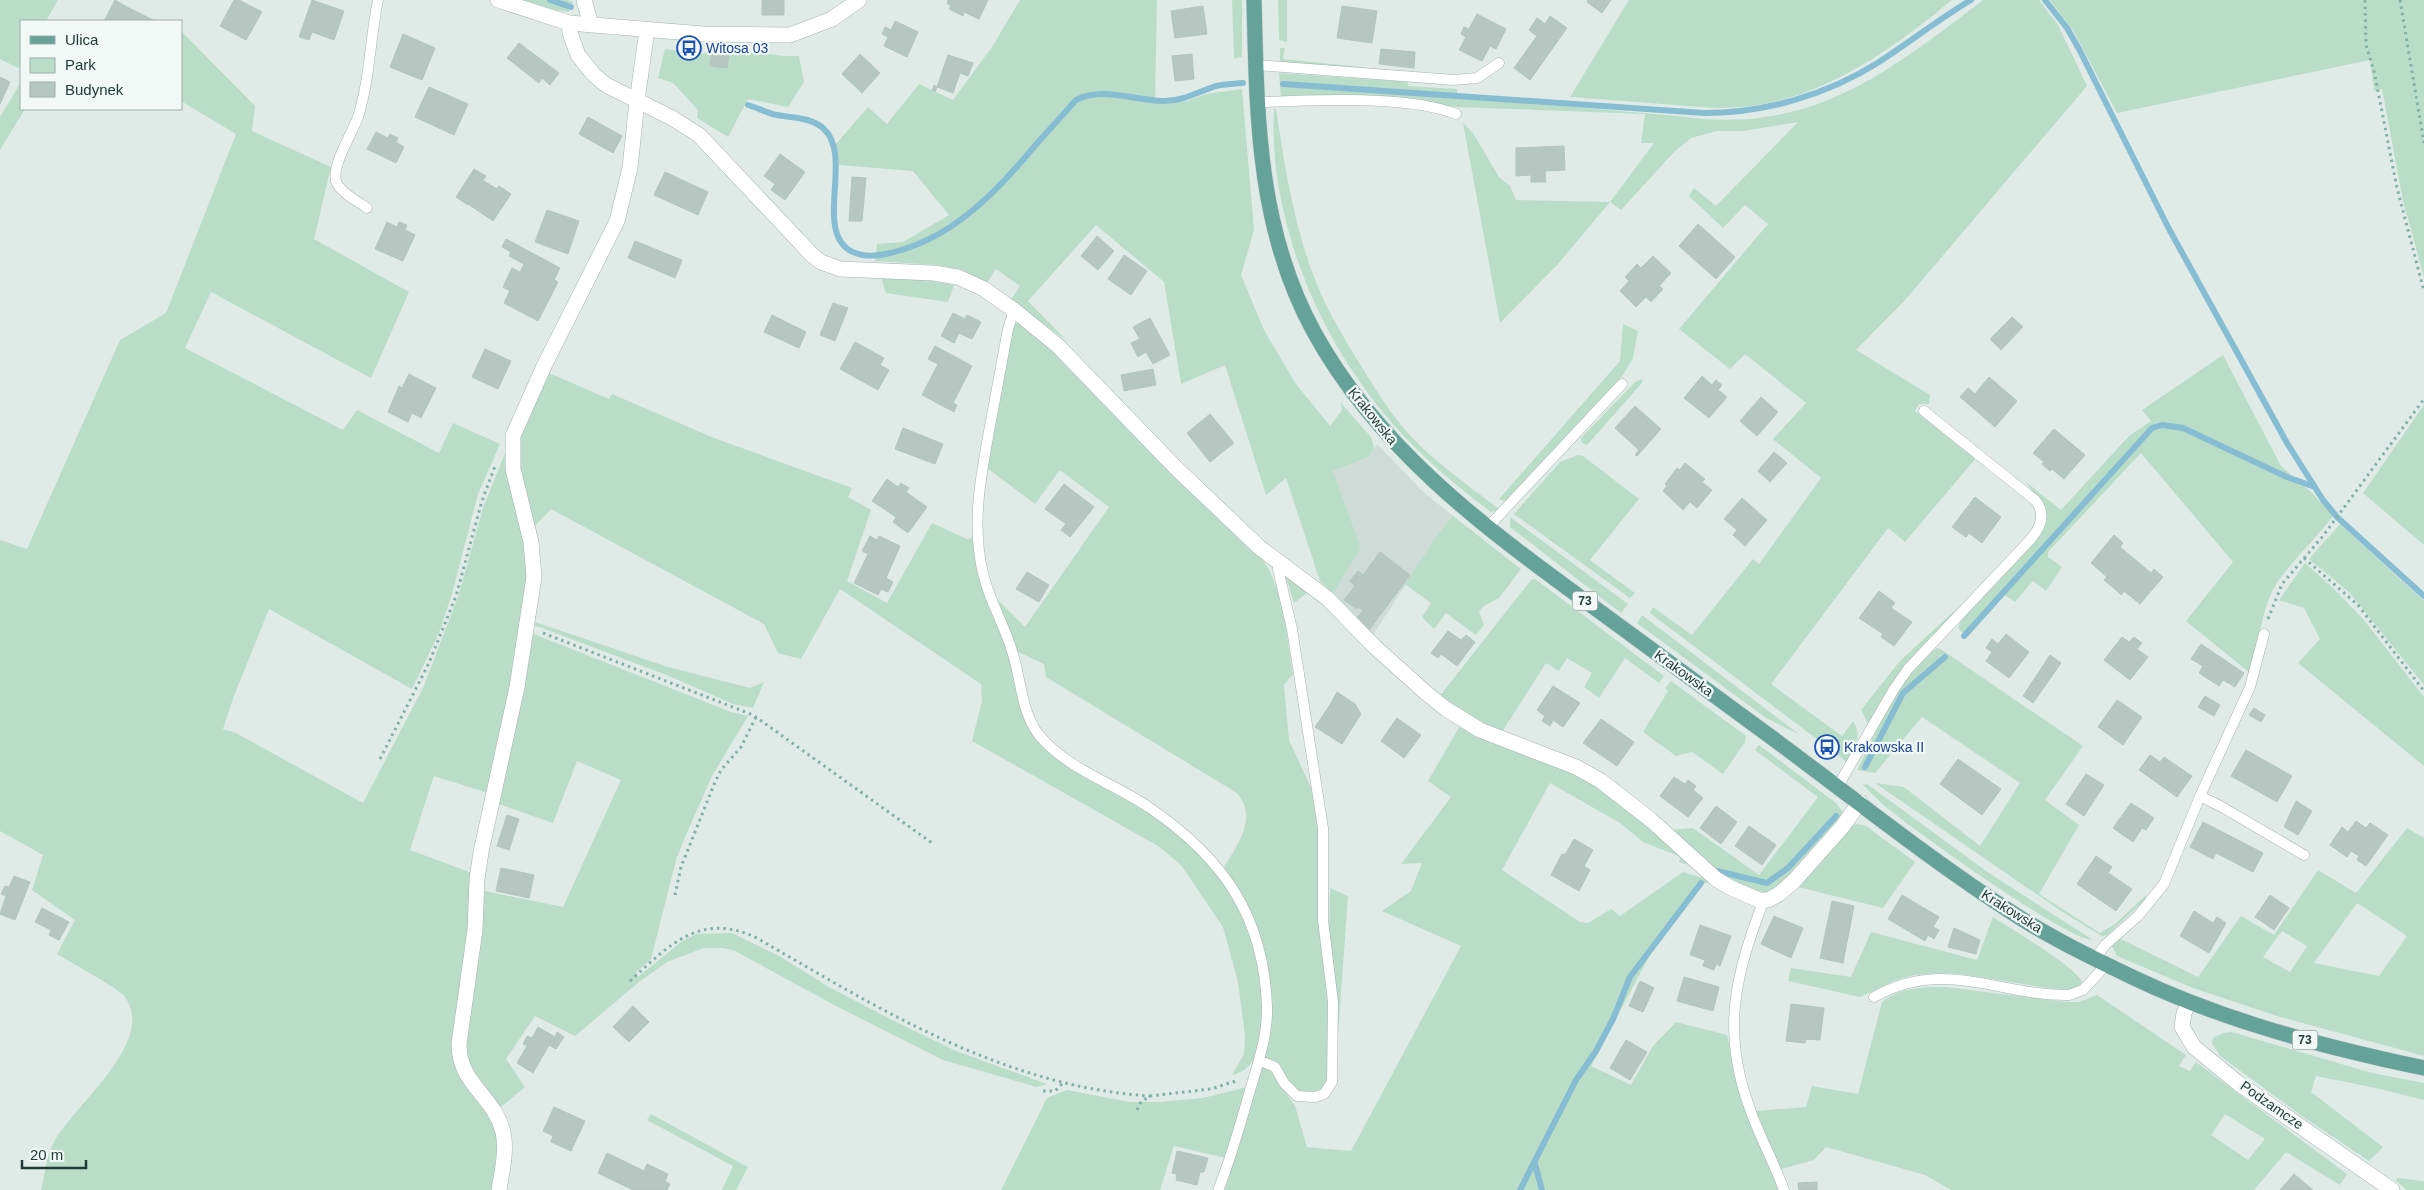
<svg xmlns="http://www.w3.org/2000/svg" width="2424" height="1190" viewBox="0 0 2424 1190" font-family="Arial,sans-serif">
<rect width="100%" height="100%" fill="#e0ebe8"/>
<path fill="#cfdbd7" d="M1377,444L1422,491L1453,516L1441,530L1371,638L1333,593L1361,548L1333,471L1369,457Z"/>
<path fill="#b9ddc7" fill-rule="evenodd" d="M0,0H58L46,21H21V62L18,68L0,59Z
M523,0H567L573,2L569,12L554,10Z
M1020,0H1157L1155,103L1187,101L1206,94L1242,89L1254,230L1241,275L1264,330L1296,384L1330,426L1342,410L1341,403L1371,437L1374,448L1369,457L1333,471L1361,548L1333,593L1320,581L1286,478L1266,495L1225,365L1181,384L1164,282L1096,225L1028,301L1067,341L1011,300L1020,286L996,269L987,283L962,270L938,265L875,261L877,244L903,242L949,215L913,171L839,165L836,144L868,107L887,124L919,84L953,100L992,47Z
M1232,0H1242V57L1234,58Z
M1278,0H1287V42L1279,40Z
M1629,0H1952C1888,53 1812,107 1724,108C1708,108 1692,106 1675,105C1640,102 1605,100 1570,97Z
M1983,0H2039L2058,25L2087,86L1906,299L1856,350L1930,395L1929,404H1919L1915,411L1976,458L1905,542L1888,528L1771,684L1842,736L1853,721C1863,736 1854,748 1847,762L1650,613L1653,607L1692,635L1753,559L1759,564L1821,478L1773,439L1806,403L1745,354L1730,369L1679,329L1768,224L1745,205L1723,228L1689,196L1694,188L1716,206L1798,122L1743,131H1717L1691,138L1674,152L1621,210L1610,202L1558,264L1500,323L1463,123L1473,133L1499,177L1510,186L1516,200L1610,202L1654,143H1641L1645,114L1456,107L1432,103L1281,98L1279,73L1408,82V86L1457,89V97L1678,116C1809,136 1885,75 1983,0Z
M2050,0H2424V277L2403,201L2382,89L2374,91L2370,60L2117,113L2074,32Z
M181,31L255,106L252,131L331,167L314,239L409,292L371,378L211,292L185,348L343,430L357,410L439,453L453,423L500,444L478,494L452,594L439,633L412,689L269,609L234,696L223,729L236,733L363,803L423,688L459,594L483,508L506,451L523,524L528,589L491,794L434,776L410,850L472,873L470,933L454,1058L491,1117L498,1142L492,1190H41C45,1175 46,1155 54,1142C74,1105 157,1042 125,997C119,988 69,962 57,954L75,920L32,890L43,855L0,831V540L27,549L120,340L166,313L236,134L181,101Z
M712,48L785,56H799L804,82L788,107L748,99L728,137L697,118L698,110L673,83L658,78L665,49L704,54Z
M1280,48H1285L1283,59L1410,72L1409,75L1288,64L1280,61Z
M21,82V109H25L0,150V117Z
M1274,109H1276C1285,168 1294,227 1316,282C1328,313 1346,341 1363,369C1375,388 1387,408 1402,426C1428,458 1467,484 1500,510L1491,512C1456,486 1422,457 1393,424C1320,342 1268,220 1274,109Z
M881,278H914L954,285L948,302L886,293Z
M1021,321L1051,347L1262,559C1285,590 1286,636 1293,674L1284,685L1289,740L1313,792L1317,815L1329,1007V1083L1320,1092L1299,1093L1264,1058L1269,1023L1256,931L1243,896L1224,867C1238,844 1258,818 1237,793L1046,677L1044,664L1016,651L997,599L1025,627L1109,507L1060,470L1035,504L987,468L1012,326Z
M1623,324L1638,331L1633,358L1623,375L1508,502L1499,499L1620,361Z
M2223,355L2281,466L2312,493L2333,516C2316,539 2281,571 2271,594C2260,619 2258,647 2250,673L2186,621L2233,562L2141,453L2048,552V557L2062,567L2046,591L2033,581L2015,602L2005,595L1967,638L1958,628L1962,618L2044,529C2053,508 2035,498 2026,482L2061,510L2129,436L2151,421L2142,410Z
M549,373L609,399L612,394L714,438L852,488L848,497L871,510L847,581L887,603L932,523L967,539L973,538L1010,660L1020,708L1031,731C1063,753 1095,775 1127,797C1153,815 1179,833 1202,855C1243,897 1266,968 1261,1025C1259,1048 1256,1070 1232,1075L1244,1054L1245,1036L1238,982L1223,927L1181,865L1158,846L972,741L982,701L981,684L840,589L801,659L778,653L764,624L551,509L533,528C526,509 515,467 517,448C520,422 538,396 549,373Z
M1642,379V383L1587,445L1582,443L1581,438L1635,382Z
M2424,405V545L2363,493Z
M1578,455L1583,456L1639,499L1590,560L1635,593L1630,598L1514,514L1560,462Z
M1453,516L1521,569L1499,598L1484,606L1479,612L1484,625L1476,635L1446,613L1434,629L1422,617L1431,603L1405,584L1441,530Z
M1510,517L1628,604L1621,613L1510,527Z
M2340,524L2424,601V685L2350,593L2309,559Z
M2305,563L2333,588L2363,619L2424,697V766L2298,663L2320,639L2304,608L2279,600Z
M1284,571L1311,590L1294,603Z
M1535,579L1664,676L1659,683L1625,658L1599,698L1584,687L1592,673L1567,658L1559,671L1546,663L1500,735L1439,697L1531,580Z
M1968,598C1930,637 1895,675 1868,723L1861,710L1900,661Z
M1642,615L1800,735L1766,718L1637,623Z
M535,622L668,667L750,688L764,682L753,708L733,704L669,676L534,625Z
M531,633L731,712L748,716L712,776L685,837L676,860L651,959L636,972L638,977L681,942L697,934L732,933L781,957L827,986L892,1020L956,1051L1047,1084L1037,1087L943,1060L834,1005L735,951L723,948H704L667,962L639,982L575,1036L535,1016L506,1059L525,1087L501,1107L467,1062V1034L485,891L563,907L621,780L577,761L553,823L499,804Z
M1937,648L1942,650L2083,746L2045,800L2079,825L2039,894L2100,933L2115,924L2145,896L2146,899L2107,935L2102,936L2061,911L1875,783L1904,787L1980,846L2020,783L1922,717L1875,773L1857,770C1876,733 1902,670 1937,648Z
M1671,681L1746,736L1745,742L1723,774L1692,752L1676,756L1643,732L1668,691L1665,688Z
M1461,724L1589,778L1699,868L1679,862L1681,857L1643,842L1620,823L1550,783L1502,870L1580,922L1588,923L1611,909L1620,916L1683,872L1712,881L1734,894L1731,896L1709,882L1703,884L1651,953L1591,1066L1631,1085L1653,1046L1676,1022L1727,1035L1747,1115L1779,1190H1225L1263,1064L1269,1067L1295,1106L1307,1147L1351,1151L1461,946L1382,911L1411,891L1422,863L1401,864L1451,797L1428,781Z
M1759,745L1836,803L1842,811L1843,816L1794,876L1769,892L1761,893L1734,883L1670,830L1693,828L1759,875L1818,797L1755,750Z
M1867,784L1989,873L2093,940C2071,943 1909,827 1885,806C1877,799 1870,792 1863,785Z
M1857,824L1866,826L1915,862L1883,908L1798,887L1850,826Z
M2407,828L2424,838V1056L2277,1016L2193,988L2117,956L2112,946L2120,939L2123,940L2198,977L2241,916L2274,935L2318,870L2356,893ZM2357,903L2407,936L2379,976L2314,963ZM2282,931L2307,946L2290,972L2263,957Z
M1330,888L1348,896L1337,1048L1329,935Z
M1993,917C2007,926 2081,970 2082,983L2073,989L2060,990L1960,974L1937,973L1914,975L1896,980L1860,997L1788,981L1791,968L1851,977L1871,932L1977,960Z
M1929,987H1946L2066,1002H2079L2097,995L2186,1055L2179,1066L2190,1071L2196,1062L2347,1174L2340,1185L2286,1152L2254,1190H1951L1925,1175L1826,1147L1814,1160L1781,1169L1756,1111L1806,1107L1812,1086L1858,1094L1882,1002C1897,990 1910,989 1929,987ZM2225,1114L2265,1139L2248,1160L2211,1135Z
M2232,1032L2372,1073L2424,1083V1100L2376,1088L2316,1076L2311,1092L2383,1147L2369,1161L2302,1116L2220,1056L2212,1043L2213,1038L2223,1033Z
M1247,1087L1226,1158L1174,1146L1160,1190H1001L1047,1098L1067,1090L1130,1102H1160L1203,1098Z
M651,1114L748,1167L736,1190H722L733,1166L647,1120Z
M2397,1178L2424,1181V1190H2407L2396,1181Z"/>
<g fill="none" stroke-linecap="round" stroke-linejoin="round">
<path stroke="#87bdd2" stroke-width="6" d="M550,0L571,7
M2045,0L2067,28L2079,49L2169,229L2287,443L2323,500L2337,517L2424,596
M1283,84L1704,113C1765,113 1827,95 1879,62C1910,42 1939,19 1971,0
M748,105C758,108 767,113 777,115C793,118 811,117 824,129C850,153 822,215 841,242C851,257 871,257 886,254C949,241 994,195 1033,148C1047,132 1062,116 1076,100C1103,86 1135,101 1164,101C1183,101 1198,92 1216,86C1224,84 1234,84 1243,83
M1964,636L2152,428L2162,425L2183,428L2287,477L2315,487
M1865,767L1903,693L1945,657
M1717,871L1767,883L1788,868L1836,816
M1535,1164L1542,1190
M1520,1190L1576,1080L1596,1051L1613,1019L1630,977L1701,883"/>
</g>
<path fill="#b6c6c1" stroke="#b3c5c0" d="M115,0L127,7L120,21H104Z
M234,0H239L262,12L246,40L220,26Z
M312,0L344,11L334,40L312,32L309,40L299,37Z
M762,0H784V15H762Z
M948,0H988L979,19L964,12L963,16L949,9L951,6L947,3Z
M1588,0H1611L1602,13L1587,2Z
M1203,6L1207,34L1175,38L1171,11Z
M1342,6L1377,11L1372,43L1337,38Z
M127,7L155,21H120Z
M1477,14L1506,29L1496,49L1490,46L1482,61L1459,50L1466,37L1461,34L1464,27L1469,29Z
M1550,16L1567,28L1530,80L1514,68L1537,36L1529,30L1537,18L1545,24Z
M895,21L918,32L907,57L884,46L888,37L882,34L885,27L891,30Z
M403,34L435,48L422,80L390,67Z
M519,43L559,73L550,85L542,78L539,83L507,58Z
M1381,49L1415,52L1414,68L1379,64Z
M712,52L729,54L727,68L710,66Z
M860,54L880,73L862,93L842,74Z
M1192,54L1194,79L1175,81L1172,56Z
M948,55L973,63L968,76L960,73L953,93L937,87L935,92L932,90L934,85L937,87Z
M0,77L10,82L0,104Z
M429,87L468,104L454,135L415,117Z
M588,117L622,136L613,153L579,134Z
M376,132L388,138L390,134L398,138L396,142L404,147L396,163L367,149Z
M1564,146L1565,170L1545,171L1546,182H1531V175L1516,176V148Z
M780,154L805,172L785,200L771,190L775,184L764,176Z
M474,169L486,176L468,205L456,197Z
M665,172L708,192L698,215L654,195Z
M852,177L866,178L862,221H849Z
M484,181L497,189L499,186L511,194L493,221L468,204Z
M547,210L579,221L568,254L535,242Z
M387,222L397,227L399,222L407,225L405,230L415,235L403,261L375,249Z
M1698,224L1735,257L1716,279L1679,246Z
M1097,236L1114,251L1098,270L1081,256Z
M506,239L560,268L554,280L509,256L511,252L502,247Z
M635,241L682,260L675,278L628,258Z
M1124,255L1147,271L1131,295L1108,279Z
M1653,256L1671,273L1659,286L1663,289L1651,302L1646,297L1636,307L1620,291L1629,281L1625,277L1637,264L1641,268Z
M524,264L558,282L538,321L504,303L510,291L503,287L512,268L520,272Z
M833,303L848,308L835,341L820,335Z
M953,313L965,319L967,315L981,322L972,339L959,333L954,343L941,336Z
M772,315L806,332L799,348L764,332Z
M2012,317L2023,327L2001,350L1990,339Z
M1150,318L1170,355L1153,364L1146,352L1138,357L1131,343L1140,339L1133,327Z
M855,342L884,358L880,365L889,370L878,390L840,369Z
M935,346L972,366L953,403L957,405L954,412L922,395L938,364L928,359Z
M485,349L511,361L498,389L472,377Z
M1153,369L1156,385L1124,391L1121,375Z
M409,374L436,388L421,418L412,413L408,422L388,412L399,386L402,388Z
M1702,376L1712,385L1716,380L1722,385L1718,390L1727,397L1709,418L1684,398Z
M1989,377L2017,401L1995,427L1960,397L1968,388L1975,394Z
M1761,397L1778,412L1757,436L1740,421Z
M1635,406L1661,429L1637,456L1635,455L1639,450L1615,428Z
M1210,414L1234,443L1210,462L1187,433Z
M903,428L943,444L935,464L895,449Z
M2054,429L2085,455L2064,479L2052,469L2050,471L2042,464L2044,462L2033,453Z
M1774,452L1787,463L1770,482L1758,471Z
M1685,463L1705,479L1702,482L1712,490L1697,508L1690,502L1683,510L1663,491L1667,486L1665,484L1677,468L1680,470Z
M887,479L898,487L901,483L909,488L906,492L927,507L908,533L893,522L896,517L872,501Z
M1064,484L1094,507L1070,537L1061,530L1066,524L1045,509Z
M1975,497L2001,517L1982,543L1969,533L1966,537L1952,527Z
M1742,498L1767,520L1745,546L1733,535L1737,530L1724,519Z
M2114,535L2123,543L2120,547L2138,562L2116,590L2104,580L2107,577L2091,563Z
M870,536L877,540L879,536L900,546L886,578L893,582L888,592L881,589L878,595L854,583L868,554L862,551Z
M1380,552L1410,575L1369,630L1357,618L1363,610L1358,607L1357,609L1344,600L1355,586L1350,581L1358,571L1363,575Z
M2138,562L2151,573L2154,569L2163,577L2140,604L2124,591L2121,595L2116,590Z
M1027,572L1049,585L1039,602L1016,589Z
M1879,591L1895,603L1891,608L1912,622L1894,646L1881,637L1883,634L1859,618Z
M1448,631L1461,640L1466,635L1475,642L1457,666L1441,654L1438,658L1431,653Z
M2006,634L2029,652L2009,678L1986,661L1992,652L1986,648L1992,639L1998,644Z
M2122,637L2129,642L2134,637L2142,643L2137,649L2148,657L2130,680L2104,660Z
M2201,644L2244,673L2235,687L2223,680L2219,686L2199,673L2203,666L2191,659Z
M2050,655L2061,663L2033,703L2023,696Z
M1553,686L1580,703L1563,727L1553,720L1550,726L1542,721L1545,716L1537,710Z
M1337,692L1355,704L1361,714L1356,722L1330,705Z
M2205,696L2220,705L2214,716L2198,707Z
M2117,700L2142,717L2123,745L2098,727Z
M1330,705L1356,722L1342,744L1315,727Z
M2254,708L2265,715L2261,722L2249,715Z
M1397,718L1421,735L1404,758L1381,741Z
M1601,719L1634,742L1617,766L1583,743Z
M2246,750L2292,776L2277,802L2231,776Z
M2150,755L2160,762L2164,757L2192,776L2177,797L2139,770Z
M1958,759L2001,789L1982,815L1940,784Z
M2086,774L2104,785L2084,816L2066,804Z
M1674,777L1685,784L1688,780L1696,786L1693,790L1703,798L1688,817L1660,796Z
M2296,801L2312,811L2298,835L2284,827Z
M2131,803L2154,818L2146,830L2142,828L2133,842L2113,828Z
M1716,806L1737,822L1721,844L1700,828Z
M507,815L519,819L509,850L497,846Z
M2356,821L2366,828L2370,823L2388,835L2366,866L2357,860L2359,856L2351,851L2347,857L2330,845L2342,827L2348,832Z
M2203,822L2263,853L2253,872L2216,853L2213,859L2190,847Z
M1749,826L1776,845L1762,865L1735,846Z
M1574,839L1593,850L1584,866L1590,870L1579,891L1551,875L1562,854L1565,855Z
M2096,856L2112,867L2108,873L2132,889L2116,911L2077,884Z
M501,868L534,875L529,898L496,891Z
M14,876L30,882L15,920L0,914L6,896L1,894L5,886L9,887Z
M1902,895L1939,917L1933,927L1939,930L1934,939L1928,935L1925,941L1888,919Z
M2270,895L2289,908L2274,930L2255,917Z
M1832,901L1854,906L1843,963L1820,958Z
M42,908L69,922L59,940L49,935L51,930L35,922Z
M2194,911L2213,923L2217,917L2226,923L2209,953L2180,936Z
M1774,916L1803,928L1791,958L1761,944Z
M1700,925L1731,936L1720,966L1716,964L1714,970L1703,966L1705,960L1690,955Z
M1954,928L1980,940L1976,954L1948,947Z
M1684,977L1719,987L1713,1011L1677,1001Z
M1640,981L1654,988L1643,1012L1629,1006Z
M1791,1004L1824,1008L1820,1040L1806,1039L1805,1043L1786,1041Z
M633,1006L649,1022L629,1042L613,1027Z
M538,1027L555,1037L557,1032L564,1037L556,1049L549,1045L533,1073L517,1063L527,1046L523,1044L527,1036L532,1038Z
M1626,1040L1647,1052L1630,1080L1610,1068Z
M554,1107L585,1121L571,1151L551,1142L553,1136L543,1131Z
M1177,1151L1208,1158L1204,1172H1200L1197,1185L1176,1180L1177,1174L1172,1173Z
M607,1153L644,1171L647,1164L668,1174L665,1181L670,1184L667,1190H633L598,1173Z
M2294,1174L2313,1190H2280Z
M1817,1182V1190H1799L1798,1183Z"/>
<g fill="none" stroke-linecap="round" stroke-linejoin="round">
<g stroke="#a3b3b0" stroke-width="11">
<path id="lane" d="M1256,65L1454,80L1477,78L1499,63
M1257,102C1313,101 1406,94 1456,114
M367,208C358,201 340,193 336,181C332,164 352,134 358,117C370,79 370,39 378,0
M1014,310L1008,329C1002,361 996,394 990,426C981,475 971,524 983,573C989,600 1004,624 1012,651C1021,678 1021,712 1039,735C1068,770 1114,783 1150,808C1223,858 1264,916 1267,1007C1268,1036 1257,1066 1249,1094C1240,1126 1231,1157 1219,1188
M1488,527L1622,384
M1838,786L1894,689L1908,669L2031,539C2041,527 2046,513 2035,500L1924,411
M2200,796L2222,807L2304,855
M1764,900C1735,975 1721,1031 1750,1109C1759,1136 1774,1162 1784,1190
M2095,959L2105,945L2138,916L2164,884L2200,796L2250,687L2264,634
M1874,997C1944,957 1998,996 2069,995L2083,990L2107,964
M1259,1060L1275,1067L1284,1083L1297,1096L1315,1097L1324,1094L1332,1082L1333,1002L1323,920V828L1292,629L1278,569L1280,563"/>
</g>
<g stroke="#a3b3b0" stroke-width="16">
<path id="street" d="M498,0L569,23L703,34L790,35L832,19L859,0
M584,0L591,25
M569,23L570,33L578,55L594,75L606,85L672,118L699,135L812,255L821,262L840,269L933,273L958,277L984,289L1014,310L1058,346L1176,468L1260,548L1327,598L1375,647L1425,692L1446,709L1480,730L1576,767L1601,781L1651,820L1716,879L1731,888L1759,900H1768L1779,894L1794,881L1842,827L1860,802
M2189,1002L2184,1013L2182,1027L2194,1047L2238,1083L2392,1190
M499,1190C502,1171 507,1151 503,1132C494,1095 459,1085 459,1044L475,930L477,879L481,852L517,687L534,577L531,542L513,469V436L544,366L617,221L630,168L637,101L647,30"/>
</g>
<g stroke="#c1c8c7" stroke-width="16">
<path id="primary" d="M1254,0C1257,116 1257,228 1314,332C1377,447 1481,525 1584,600C1641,642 1699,684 1756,726C1841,788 1923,855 2011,912C2049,937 2091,957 2132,977C2224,1021 2324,1047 2424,1068"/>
</g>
<path stroke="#80b0a7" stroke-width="3" stroke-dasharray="2.5 4" stroke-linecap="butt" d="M2365,0L2366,45L2374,71L2397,188L2424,291
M2400,0L2424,143
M2304,558L2358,605L2424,691
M2268,619L2282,584L2323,536L2424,399
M543,633L753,715L932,843
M380,759L429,663L456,596L482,501L495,466
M675,895L681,867L715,782L721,770L741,747L756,717
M630,981C669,945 701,911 757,938C879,1009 1005,1087 1150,1096
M1043,1091H1055L1063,1083
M1137,1110L1141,1102L1150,1096L1211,1089L1236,1081"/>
<use href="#lane" stroke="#fff" stroke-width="10"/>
<use href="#street" stroke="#fff" stroke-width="15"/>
<use href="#primary" stroke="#64a29a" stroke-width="15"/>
</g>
<defs>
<g id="bus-ring" transform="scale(1.25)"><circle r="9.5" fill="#f1f8f5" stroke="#1a4fb4" stroke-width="1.5"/><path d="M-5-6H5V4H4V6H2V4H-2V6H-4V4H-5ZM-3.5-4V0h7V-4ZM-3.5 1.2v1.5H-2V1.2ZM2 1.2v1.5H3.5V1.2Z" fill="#1a4fb4"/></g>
</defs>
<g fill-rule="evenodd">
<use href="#bus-ring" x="689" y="48"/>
<use href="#bus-ring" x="1827" y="747"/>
</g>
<g text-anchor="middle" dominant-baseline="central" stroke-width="4.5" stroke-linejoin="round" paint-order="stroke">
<g fill="#f1f8f5" stroke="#5f7471" stroke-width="1">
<rect x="1572.5" y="591.5" width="25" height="19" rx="4"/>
<rect x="2292.5" y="1030.5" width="25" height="19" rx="4"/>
</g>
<g font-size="12" font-weight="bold" fill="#213c38">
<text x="1585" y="601">73</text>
<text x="2305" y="1040">73</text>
</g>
<g font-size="14" fill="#164399" stroke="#f1f8f5" text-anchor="start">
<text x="706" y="48">Witosa 03</text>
<text x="1844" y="747">Krakowska II</text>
</g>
<g font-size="14" fill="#213c38" stroke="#f1f8f5">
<text transform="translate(1373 416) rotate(51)">Krakowska</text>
<text transform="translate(1684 673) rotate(36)">Krakowska</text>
<text transform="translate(2012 911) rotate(32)">Krakowska</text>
<text transform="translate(2272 1105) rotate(35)">Podzamcze</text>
</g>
</g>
<rect x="20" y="20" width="162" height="90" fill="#f1f8f5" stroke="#9eada9"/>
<rect x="30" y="36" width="25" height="8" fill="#64a29a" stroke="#9eada9"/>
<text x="65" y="45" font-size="15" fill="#213c38">Ulica</text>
<rect x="30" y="58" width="25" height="15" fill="#b9ddc7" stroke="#9eada9"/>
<text x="65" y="70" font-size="15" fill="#213c38">Park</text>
<rect x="30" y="82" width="25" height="15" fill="#b6c6c1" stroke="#9eada9"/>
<text x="65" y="95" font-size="15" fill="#213c38">Budynek</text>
<path d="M22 1160v8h64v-8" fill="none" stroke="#213c38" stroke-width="2.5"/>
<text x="30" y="1160" font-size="15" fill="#213c38" stroke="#f1f8f5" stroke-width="4" paint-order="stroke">20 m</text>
</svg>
